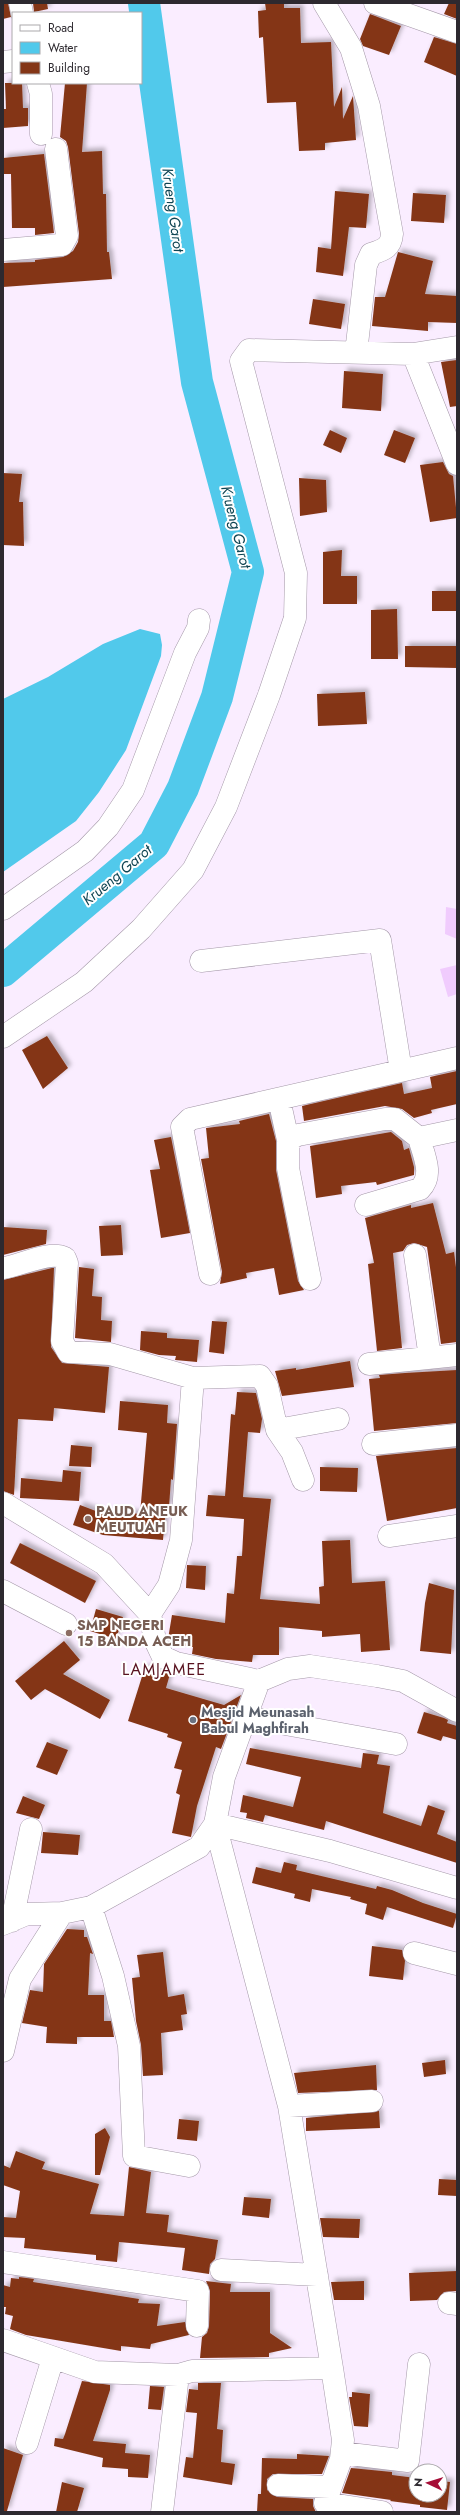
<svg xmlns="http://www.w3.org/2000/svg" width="460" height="2515" viewBox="0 0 460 2515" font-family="Jost,sans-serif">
<defs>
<filter id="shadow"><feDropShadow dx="3.5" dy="-3.5" stdDeviation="2" flood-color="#0004"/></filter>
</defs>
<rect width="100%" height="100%" fill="#faedff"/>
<path fill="#f0cbfd" d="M446,907L457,909V939L445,934Z
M457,965V994L448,997L440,969Z"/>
<path fill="#51c9eb" d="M140,629L160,634L162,645L161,656L126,750L99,792L76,821L3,872V699L48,677L103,644Z"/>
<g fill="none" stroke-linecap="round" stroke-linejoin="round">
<path stroke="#51c9eb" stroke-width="32" d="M3,971L154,844L183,788L217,697L248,572L197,382L144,3"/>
</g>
<path fill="#843617" filter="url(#shadow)" d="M3,3H8L11,17L3,19Z
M33,3H47L48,9L34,12Z
M265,3H284V8H300L301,43L331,42L334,107L342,87L343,119L353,96L356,140L325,143V150L299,151L296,102L267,103L263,37L259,38L258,11L266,10Z
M449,3H457V19L444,14Z
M370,14L401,26L389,55L363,46L360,39Z
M434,37L457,44V76L424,62Z
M5,83H22L23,108H28V126L3,128V109H6Z
M65,83H87L82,152L102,151L103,194H106L107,252H109L112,279L3,287V263L35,262V260L63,257L73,251L78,242L79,234L68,147L66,141L60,137Z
M44,154L54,233L35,235V228H12L11,174H4L3,158Z
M335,191L369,194L366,228L349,227L343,276L316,272L318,247L331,249Z
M413,193L446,195L444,223L411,221Z
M398,252L433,261L425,294L457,296V323L428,322V331L372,326L375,297H385Z
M313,299L345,304L341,329L309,324Z
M457,360V406L450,407L441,362Z
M344,371L383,374L381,411L342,408Z
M330,430L347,438L341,453L323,445Z
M394,430L415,438L405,463L384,455Z
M443,462L449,474L453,476L457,518L430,522L420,465Z
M3,473L22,474L19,502H23L24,546L3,545Z
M299,478L326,480L327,512L300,516Z
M342,550L341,576H357V604H323V552Z
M432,591H457V611H432Z
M397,609L398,659H371V610Z
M405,646H457V668L405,667Z
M365,692L367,724L318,726L317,694Z
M47,1036L68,1068L43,1089L22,1050Z
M457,1071V1104L431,1110L432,1113L414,1118L402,1109L385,1106L304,1121L302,1106L402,1083L404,1094L432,1088L430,1077Z
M269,1114L276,1141V1170L298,1281L304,1290L279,1295L274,1268L246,1273L247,1278L220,1284L222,1272L201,1159L209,1158L206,1128L240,1124L239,1121Z
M391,1132L402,1141L404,1150L409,1148L414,1167V1175L377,1185L376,1182L341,1186L342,1194L316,1198L310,1146Z
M171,1137L190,1233L161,1238L150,1170L160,1169L154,1140Z
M433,1203L446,1254L454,1252L457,1275V1342L441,1344L427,1247L414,1243L407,1245L403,1251L393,1253L402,1348L377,1351L368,1264L374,1263L365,1218L411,1205V1208Z
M121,1225L123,1255L101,1256L99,1226Z
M3,1227L47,1230L46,1244L3,1255Z
M79,1267L94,1269L92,1296L102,1297L101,1320L112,1321L111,1342L75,1338Z
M52,1268H54L51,1347L62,1363L109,1367L105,1413L54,1408L53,1421L18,1419L14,1495L3,1491V1280Z
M212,1321L227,1322L224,1354L209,1352Z
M141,1331L167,1333V1338L199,1340L197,1362L175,1360L176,1356L159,1355L140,1350Z
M350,1361L354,1387L282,1396L275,1371L296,1368V1370Z
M457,1370V1423L374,1431L369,1379L380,1378L379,1375L405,1373Z
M237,1392L256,1393L262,1419L260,1433L248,1432L243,1497L271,1499L260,1599L320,1604L319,1587L324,1586L322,1541L350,1540L352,1583L385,1581L390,1650L361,1652L360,1634L322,1637V1631L279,1627V1655H253L252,1662L216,1659L192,1654L193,1647L171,1644L168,1639L172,1615L225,1623L227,1593L234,1594L237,1556H242L244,1519L206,1516L208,1495L225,1496L231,1414L235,1415Z
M120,1401L168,1405L167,1423L177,1424L173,1480L171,1479L169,1507H166L163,1540L103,1535L73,1525L80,1505L109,1516L110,1511L140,1514L147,1433L118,1430Z
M71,1445L92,1447L91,1467L69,1466Z
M457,1448V1508L387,1521L376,1456Z
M320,1467L358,1468L357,1492L320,1491Z
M63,1470L81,1472L79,1501L20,1498L21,1478L62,1482Z
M20,1543L96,1581L85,1603L10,1563Z
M187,1565L206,1566L205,1590L186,1588Z
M429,1583L454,1590L451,1654L420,1651L425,1603Z
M96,1609L123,1617L116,1639L90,1631Z
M64,1641L80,1660L63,1674L110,1700L100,1719L45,1689L31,1700L15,1681Z
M145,1667L170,1674L166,1688L224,1705L241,1695L221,1749L216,1747L197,1806L191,1837L172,1833L180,1795L176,1793L182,1770L174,1768L182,1742L167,1737L168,1734L128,1721Z
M424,1712L444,1718L448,1720L447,1723L457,1726V1740L443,1736L441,1741L417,1733Z
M47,1742L68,1750L57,1775L36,1767Z
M250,1748L361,1768L363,1753L379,1755L377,1764L390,1766L383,1813L421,1826L428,1805L445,1811L437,1834L457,1842V1863L326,1821L324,1830L265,1815L263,1822L246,1818L247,1813L240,1812L243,1795L293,1807L301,1777L246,1764Z
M23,1796L45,1805L39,1819L16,1813Z
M43,1832L80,1835L78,1855L41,1853Z
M284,1862L297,1865L296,1870L376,1889L377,1886L392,1890L423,1903L457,1914L453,1928L387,1907L383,1920L365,1914L367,1904L350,1899L351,1897L312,1889L310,1902L294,1898L295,1894L252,1883L256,1867L281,1873Z
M67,1929L84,1930V1937H87L93,1954L90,1953L88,1995H104V2021H111L114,2037H77V2044L46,2043L47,2027L22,2023L30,1990L43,1992L44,1964Z
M372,1946L402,1950L405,1961L403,1980L369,1976Z
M163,1952L168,1997L184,1994L187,2014L181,2015L183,2030L161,2033L163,2075L143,2076L141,2045L136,2021L132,1978L140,1977L137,1955Z
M445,2060L446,2074L424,2077L422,2063Z
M376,2065L377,2090L298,2093L294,2073Z
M379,2111L380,2128L306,2131V2118Z
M179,2119L199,2121L197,2141L177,2139Z
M105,2128L110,2137L100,2175H95V2134Z
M16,2151L45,2162L42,2169L99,2184L90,2214L124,2216L129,2167L151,2172L146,2213L169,2215L167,2232L218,2240L215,2259L210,2264L209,2274L182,2270L185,2248L119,2242L117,2262L96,2260V2255L24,2248L25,2238L3,2237V2217L16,2218L20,2191L3,2185V2165L10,2168Z
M439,2179L457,2180V2196L438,2195Z
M244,2197L271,2199L269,2218L242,2215Z
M320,2218L360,2219L359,2238L323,2237Z
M457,2271V2291L444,2292L437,2300L410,2301L409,2273Z
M19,2277L34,2279L33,2282L139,2299L138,2303L160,2304L157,2326L185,2322L189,2335L151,2344L150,2349L121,2346V2351L26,2335L10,2329L13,2316L5,2314L6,2307H3V2285L10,2287L11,2278L19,2279Z
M206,2281L231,2284L230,2292H270V2333L292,2348L269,2353V2357L200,2358L202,2337L207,2333L209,2326L210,2291Z
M364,2281V2300H334L331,2282Z
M82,2381L110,2385V2390L93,2441L126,2444L125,2453L150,2455L148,2478L128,2477V2469L102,2467L103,2458L54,2446L55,2438L63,2439L65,2434Z
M198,2383H221L217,2429L223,2430L221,2462L235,2464L232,2485L183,2477L186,2457L193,2458L197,2413L186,2412L189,2389L198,2390Z
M150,2386L164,2387L161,2410L148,2409Z
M352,2392L370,2394L368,2427L354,2426L349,2397H352Z
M3,2448L23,2455L7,2511H3Z
M297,2454L329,2456L322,2474H273L267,2479V2490L277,2497L313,2499V2506L316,2512H257L258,2494H261L262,2458L297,2459Z
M351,2468L392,2472V2475L416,2478V2495H440V2481L450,2482L447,2510L420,2507V2505L390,2501L391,2500L342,2493Z
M62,2482L84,2488L77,2512H56Z"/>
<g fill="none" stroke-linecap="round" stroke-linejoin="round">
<g stroke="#a498a8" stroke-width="23">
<path id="minor" d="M20,3L22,13
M324,3L351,48L369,106L392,234C391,248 383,250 371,254L366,265L356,353
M375,3L457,32
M3,62L13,61
M38,83L41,94V134
M3,250L62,245L67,236L56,149
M413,354L457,464
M3,909L85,851L108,827L133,790L185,653L198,628L199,620
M201,961L380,940L401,1071
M3,1037L84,982L141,929L193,870L226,807L269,695L295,618L296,573L241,361L249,350L413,354L457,347
M279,1099L288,1140
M366,1205L420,1189C434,1175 424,1156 419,1138
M415,1255L430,1358
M3,1268C20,1266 49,1250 65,1258L67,1263L62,1341L68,1352L110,1354L193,1378L260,1376L267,1386L277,1430L338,1419
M210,1274L182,1127L190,1119L457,1058
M310,1279L288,1168V1140L298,1135L385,1119H395L419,1138L457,1130
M369,1364L457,1355
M277,1430L292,1452L303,1480
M373,1444L457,1435
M3,1503L104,1564L150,1614L155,1640L163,1657L176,1663L259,1681L288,1669L310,1666L377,1676L403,1681L457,1711
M389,1536L457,1526
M3,1591L66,1624
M150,1614L169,1585L181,1540L193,1378
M247,1717L396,1744
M91,1907L113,1976L129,2046L134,2156L189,2166
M12,1921L31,1829
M3,1924L27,1914L62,1913L91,1907L199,1847L215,1824L224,1777L259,1681
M414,1953L457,1964
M3,2051L20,1979L62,1913
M289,2106L372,2101
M3,2262L198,2291L197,2326
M221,2270L317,2275
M449,2303L457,2304
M3,2340L95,2372L178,2375
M332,2368L343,2440L341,2459L325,2503L382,2512
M27,2443L53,2358
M342,2453L408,2461L419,2364
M278,2485L330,2487
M162,2512L178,2375L192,2371L332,2368L289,2106L215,1824L330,1851L457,1888"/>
</g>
<use href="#minor" stroke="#fff" stroke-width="22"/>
</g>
<g fill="#8d6e63" stroke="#fff" stroke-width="1.5">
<circle cx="88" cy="1519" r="4"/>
<circle cx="69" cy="1633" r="4"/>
</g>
<circle fill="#6b7280" stroke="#fff" stroke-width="1.5" cx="193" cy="1720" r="4"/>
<g text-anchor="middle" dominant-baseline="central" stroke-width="4" stroke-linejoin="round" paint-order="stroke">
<g font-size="14" font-weight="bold" fill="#785e54" stroke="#fff" text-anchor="start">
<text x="96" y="1511">PAUD ANEUK<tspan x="96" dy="16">MEUTUAH</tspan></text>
<text x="77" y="1625">SMP NEGERI<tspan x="77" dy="16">15 BANDA ACEH</tspan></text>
</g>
<g font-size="14" font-weight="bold" fill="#5b616d" stroke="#fff" text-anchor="start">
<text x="201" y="1712">Mesjid Meunasah<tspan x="201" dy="16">Babul Maghfirah</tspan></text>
</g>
<g font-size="15" font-style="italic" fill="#0f4553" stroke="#fff">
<text transform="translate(173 210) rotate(82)">Krueng Garot</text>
<text transform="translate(236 527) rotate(76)">Krueng Garot</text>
<text transform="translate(117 875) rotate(-40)">Krueng Garot</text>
</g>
<g font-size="16" letter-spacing="1" fill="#591320" stroke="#fff">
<text x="164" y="1669">LAMJAMEE</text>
</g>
</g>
<rect width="460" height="2515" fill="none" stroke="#2d292f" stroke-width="8"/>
<rect x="12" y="12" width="130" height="72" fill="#ffffff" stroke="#aba9ac"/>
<rect x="20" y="25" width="20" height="6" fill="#ffffff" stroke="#aba9ac"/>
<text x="48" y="32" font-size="12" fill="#2d292f">Road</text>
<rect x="20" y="42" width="20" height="12" fill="#51c9eb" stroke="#aba9ac"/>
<text x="48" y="52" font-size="12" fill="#2d292f">Water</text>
<rect x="20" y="62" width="20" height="12" fill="#843617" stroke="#aba9ac"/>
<text x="48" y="72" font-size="12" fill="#2d292f">Building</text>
<g transform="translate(428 2483) rotate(274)"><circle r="19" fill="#ffffff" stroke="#aba9ac"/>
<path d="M0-3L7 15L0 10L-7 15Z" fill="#a60d37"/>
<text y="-6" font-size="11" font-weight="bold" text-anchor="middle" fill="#2d292f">N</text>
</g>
</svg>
